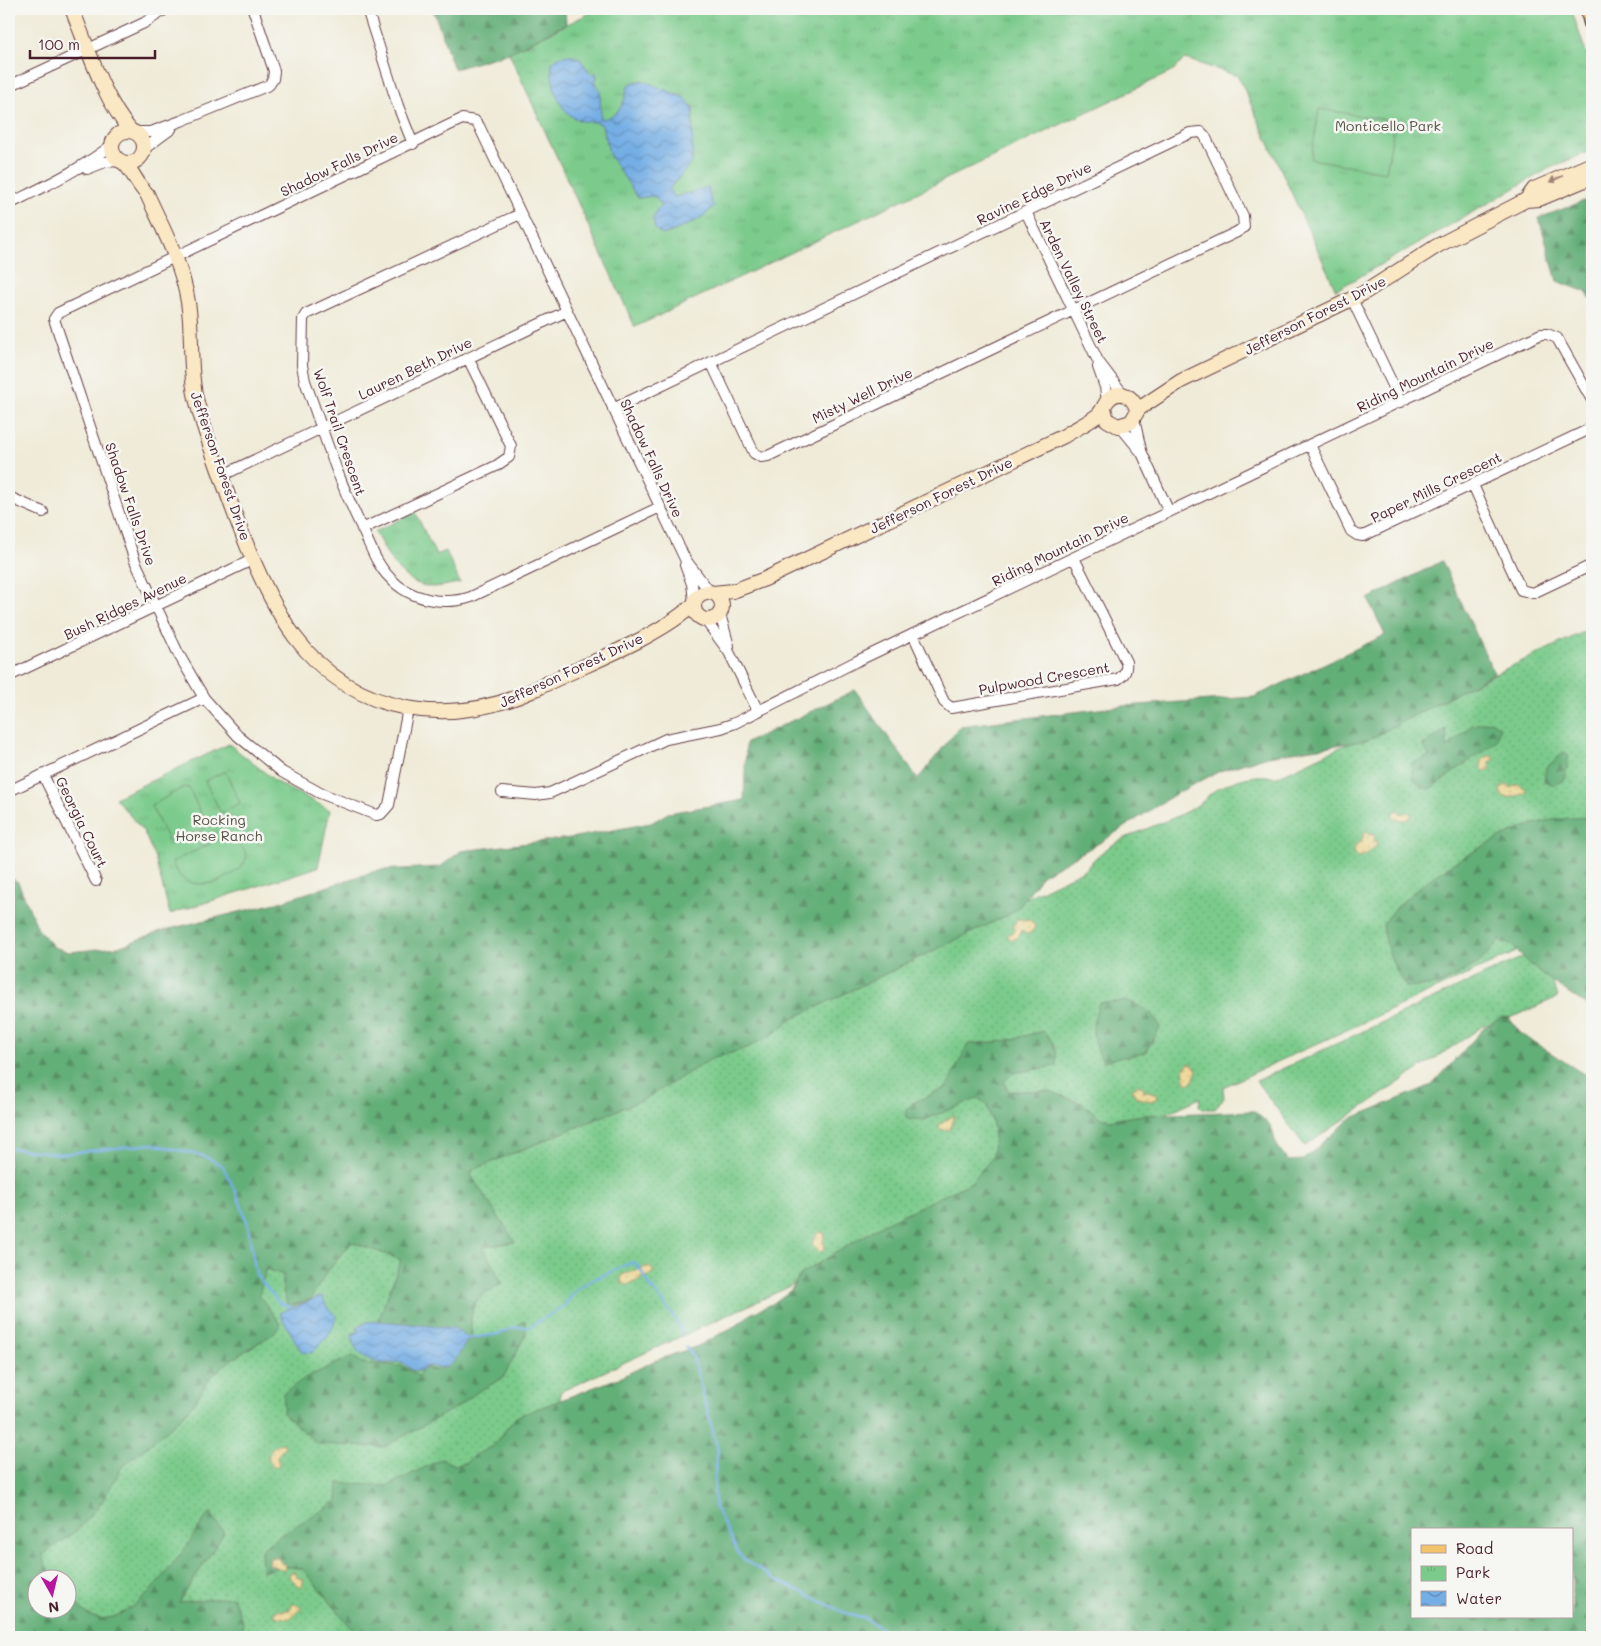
<svg xmlns="http://www.w3.org/2000/svg" width="1601" height="1646" viewBox="0 0 1601 1646" font-family="Mali,sans-serif">
<defs>
<pattern id="grass-dots" width="8" height="8" patternUnits="userSpaceOnUse" patternTransform="scale(1.25)"><rect width="8" height="8" fill="#7bcb8c"/><path d="M2 2h.1M6 6h.1" fill="none" stroke="#6cae79" stroke-width="1.8" stroke-linecap="round"/></pattern>
<pattern id="forest-firs" width="22" height="20" patternUnits="userSpaceOnUse" patternTransform="scale(1.25)"><rect width="22" height="20" fill="#64af78"/><path d="M5 1l3.5 6h-7zM16 11l3.5 6h-7z" fill="#548e63"/></pattern>
<pattern id="sand-dots" width="8" height="8" patternUnits="userSpaceOnUse" patternTransform="scale(1.25)"><rect width="8" height="8" fill="#eeda9e"/><path d="M2 2h.1M6 6h.1" fill="none" stroke="#cebb88" stroke-width="1.8" stroke-linecap="round"/></pattern>
<pattern id="park-tufts" width="24" height="20" patternUnits="userSpaceOnUse" patternTransform="scale(1.25)"><rect width="24" height="20" fill="#7bcb8c"/><path d="M3 7l-1-3M5 7V3M7 7l1-3M15 17l-1-3M17 17v-4M19 17l1-3" fill="none" stroke="#6cae79"/></pattern>
<pattern id="water-waves" width="16" height="10" patternUnits="userSpaceOnUse" patternTransform="scale(1.25)"><rect width="16" height="10" fill="#74aee5"/><path d="M0 5q4-4 8 0t8 0" fill="none" stroke="#618dba"/></pattern>
</defs>
<rect width="100%" height="100%" fill="#f6f6f2"/>
<filter id="ink" filterUnits="userSpaceOnUse"><feTurbulence type="fractalNoise" baseFrequency=".02" numOctaves="2"/><feDisplacementMap in="SourceGraphic" scale="10" xChannelSelector="R" yChannelSelector="G"/><feConvolveMatrix kernelMatrix="1 2 1 2 8 2 1 2 1" color-interpolation-filters="sRGB"/></filter>
<filter id="wash" filterUnits="userSpaceOnUse"><feTurbulence type="fractalNoise" baseFrequency=".0096" numOctaves="4" result="noise"/><feDisplacementMap in="SourceGraphic" scale="20" xChannelSelector="R" yChannelSelector="G"/><feGaussianBlur stdDeviation="1.12" result="paint"/><feColorMatrix in="noise" values="0 0 0 0 0 0 0 0 0 0 0 0 0 0 0 0 0 1.4 0 .05"/><feComposite in="paint" operator="in"/></filter>
<g filter="url(#wash)">
<rect width="100%" height="100%" fill="#f0ebd8"/>
<path fill="url(#grass-dots)" stroke="#62755c" fill-rule="evenodd" d="M1592,628V917L1223,1087L1224,1098L1215,1109H1202L1199,1106L1200,1098L560,1392L563,1637H9V1367L414,1192L1086,869C1112,832 1166,828 1202,802C1205,800 1207,796 1210,794C1218,787 1231,782 1241,779C1252,776 1265,774 1275,778ZM38,1578H68V1608H38Z
M1540,949L1558,997L1518,1015L1483,1026L1305,1146L1256,1081Z"/>
<path fill="url(#forest-firs)" stroke="#576752" fill-rule="evenodd" d="M433,9H565L566,24L509,53L454,69Z
M1592,198V301L1586,292L1557,281L1539,218Z
M1442,561L1494,673L1368,740L1268,756L1220,771L1177,793L1101,842L1042,875L1019,907L1010,914L794,1018L773,1034L747,1048L711,1059L647,1098L473,1170L471,1175L515,1242L483,1247L502,1283C474,1298 468,1306 472,1339L505,1333L525,1321L526,1334L503,1378L479,1391L457,1407L384,1447L318,1444L283,1413L284,1393L305,1378L352,1356L362,1363L403,1366L418,1376L422,1369L428,1368L438,1371L450,1362L377,1324L401,1260L352,1242L324,1276L311,1299L293,1305H287L283,1288V1275L266,1269L259,1295L281,1325L273,1334L232,1359L210,1378L194,1403L174,1424L121,1468L104,1499L79,1529L43,1554L46,1566L55,1578H38V1608H68V1595C75,1601 84,1614 93,1617C136,1631 188,1542 210,1512L224,1533L179,1602L233,1597L243,1623L241,1637H9V877L18,882L38,929L54,947L69,952L118,947L161,931L276,903L379,870L440,867L461,851L570,838L651,823L668,813L744,800L746,743L855,690L918,779L960,726L1123,706L1254,697L1385,635L1368,599Z
M1491,721L1500,727L1496,742L1430,789L1422,788L1413,778L1411,764L1430,756L1422,746L1446,729L1447,748L1472,725Z
M1564,752L1569,755L1565,779L1554,785L1544,781L1546,768Z
M1592,816V1009L1536,970L1512,946L1500,940L1479,963L1439,985L1406,987C1393,967 1386,949 1383,925C1409,884 1486,841 1531,825C1550,818 1573,819 1592,816Z
M1126,1001C1140,1005 1156,1012 1160,1028L1145,1053L1103,1061C1090,1038 1091,1027 1099,1003Z
M1502,1017L1509,1018L1521,1034L1582,1073L1592,1076V1637H366L349,1625L303,1569L283,1566L262,1572L261,1550C283,1530 312,1518 337,1501L338,1483L387,1486L442,1459L454,1465L466,1463L474,1455L492,1447L516,1417L621,1377L654,1361L698,1346L740,1323L750,1314L772,1304L791,1290L801,1274L885,1223L970,1183L993,1157L994,1129L987,1105L978,1098L924,1120L907,1118L906,1110L913,1103L947,1087L968,1044L1005,1041L1043,1031C1054,1041 1058,1051 1056,1066L1013,1073L1004,1082L1008,1091H1050L1083,1104L1101,1118L1109,1120L1143,1115L1254,1111L1271,1126L1276,1144L1288,1161L1303,1160L1350,1119L1432,1085L1483,1029ZM1412,1530H1572V1617H1412Z"/>
<path fill="url(#sand-dots)" stroke="#9c7c64" d="M1487,756H1491L1495,759L1488,763L1491,769L1484,771L1482,768L1481,762Z
M1518,784L1526,789V793L1508,798L1501,795L1500,791L1503,786L1509,785L1511,788Z
M1398,810L1401,814L1408,812L1412,816L1406,820L1395,819L1392,815Z
M1365,832L1371,834L1375,833L1374,841L1377,842L1376,846L1365,855L1358,857L1354,852L1355,846L1361,842Z
M1017,919L1031,920L1035,927L1030,933L1026,934L1022,930L1018,938L1011,940L1007,935L1016,930L1013,927Z
M1189,1063L1193,1065L1197,1070L1193,1081L1189,1084L1185,1081L1184,1069Z
M1138,1085L1143,1087L1144,1092L1148,1091L1157,1094L1156,1099L1150,1101L1136,1097L1132,1089Z
M954,1115L950,1130L940,1129L939,1125Z
M820,1232L825,1234L823,1239L825,1248L821,1252L816,1250L812,1243L815,1236Z
M649,1266L654,1272L645,1278L641,1276L640,1280L626,1285L621,1282L622,1275Z
M283,1443L285,1447L277,1456L279,1466L273,1467C264,1458 270,1445 283,1443Z
M277,1557L282,1564H286L285,1571L269,1564L270,1558Z
M294,1571L297,1577L304,1580L302,1587L298,1586L289,1576L290,1573Z
M293,1604L301,1606V1609L289,1619L275,1616V1611L290,1610Z"/>
<path fill="url(#park-tufts)" stroke="#62755c" d="M598,9H1521L1572,11L1592,71V150L1550,168L1336,290L1238,76L1185,59L1171,72L635,327L509,53Z
M415,512L436,555L446,551L460,583C451,584 441,587 432,587C400,584 388,556 375,532Z
M229,744L278,783L330,810L318,867L170,914L155,858L144,832L115,798Z"/>
<path fill="#7bcb8c" stroke="#62755c" d="M1319,109L1395,121L1386,172L1311,159Z
M225,771L240,803L221,813L205,781Z
M184,787L189,788L206,824L205,828L173,843L169,842L151,806Z
M226,836C233,841 244,846 246,855C250,872 187,907 172,862Z"/>
<path fill="url(#water-waves)" stroke="#5f6688" d="M570,55L580,59L591,74L596,73L597,78L594,81L600,91L601,119C620,118 625,101 628,85L641,80L685,98L693,107L692,162L669,189L675,197L708,187L711,202L714,206C702,221 681,228 663,235L655,229L653,218L661,204L654,196L638,198L610,156L602,125C594,120 587,123 579,120C558,113 550,81 552,62L559,57Z
M322,1296L328,1309L336,1315C335,1331 323,1343 311,1353L302,1352L279,1313Z
M380,1321L453,1328C461,1330 463,1336 470,1338C459,1349 458,1366 440,1368C436,1368 432,1366 428,1366C409,1379 413,1364 397,1362C395,1362 392,1363 389,1363C371,1364 350,1353 353,1333L359,1332L357,1328L367,1322Z"/>
<g fill="none" stroke-linecap="round" stroke-linejoin="round">
<path stroke="#74aee5" stroke-width="2.5" d="M9,1148L61,1154L152,1144L204,1156L222,1165L235,1190L247,1221L256,1274L279,1303L291,1307
M470,1338L499,1334L516,1327H529L564,1306L576,1290L590,1281L633,1262C644,1269 645,1282 654,1291C665,1304 676,1317 682,1334
M686,1347L693,1357L718,1450L714,1480L715,1507L739,1554L747,1562L775,1579L843,1612L864,1618L881,1628L890,1637"/>
</g>
</g>
<g filter="url(#ink)">
<g fill="none" stroke-linecap="round" stroke-linejoin="round">
<g stroke="#633e45" stroke-width="12">
<path id="street" d="M367,9L398,106L413,144
M9,86L144,23L166,9
M135,132H151L181,121L269,85L273,79L274,71L253,9
M144,149L171,129
M87,169L105,162L119,161
M9,204C45,186 80,170 112,145
M1026,212L1098,361L1123,394
M520,214L306,314L303,319L302,365L305,381C323,431 338,480 362,528C370,545 376,564 390,578C410,600 444,606 471,597L660,507
M1352,299L1401,402
M1098,367L1105,387L1107,401
M613,409L1190,133L1201,132L1205,136L1243,216L1244,227L1237,232L768,456L761,457L754,453L711,362
M1134,419L1141,450
M1120,426L1142,453L1169,512
M1310,445L1351,531L1357,535L1363,536L1592,428
M221,476L567,311
M1473,485L1521,590L1533,593L1592,565
M9,497L43,512
M362,529L496,466L509,457L511,446L468,358
M685,565L692,584L694,601
M720,614L729,646
M706,621L729,652L758,711
M913,634L944,702L951,708L1118,679C1125,674 1127,671 1126,662L1074,558
M9,676L254,559
M408,709L389,805L381,814L376,815L320,793L282,772L238,736L204,698L178,653L135,561L54,319L58,313L462,119L475,121L479,126L685,559L710,592
M43,775L96,881
M9,791L204,698
M502,792L536,795L550,793L666,739L721,728L735,723L855,662L1541,334H1547L1557,338L1592,400"/>
</g>
<g stroke="#633e45" stroke-width="16">
<path id="secondary" d="M72,9C88,48 103,99 131,131
M112 147a16 16 0 1 1 32 0a16 16 0 1 1-32 0Z
M123,162C134,172 137,185 147,194C163,229 182,264 188,302C193,333 189,364 195,394C202,426 214,456 225,487C241,533 266,598 295,637C355,717 453,730 540,687C585,664 658,638 694,604
M1526,200L1539,199L1592,177
M1137,410L1181,381L1362,294L1437,246L1526,200L1534,189L1592,164
M694 606a14 14 0 1 1 28 0a14 14 0 1 1-28 0Z
M713,593L733,591L765,579L1064,436C1075,429 1088,423 1098,415C1103,410 1104,404 1109,399C1120,387 1136,398 1137,412L1131,422L1118,426L1107,420L1104,408"/>
</g>
<g stroke="#633e45" stroke-width="18">
<path id="primary" d="M1588,9L1592,24"/>
</g>
<use href="#street" stroke="#fff" stroke-width="10"/>
<use href="#secondary" stroke="#fae7c3" stroke-width="14"/>
<use href="#primary" stroke="#f2c36a" stroke-width="15"/>
</g>
<defs><path id="oneway-solid" d="M-6-.8H1V-3.2L6.5 0L1 3.2V.8H-6Z" transform="scale(1.25)"/></defs>
<use fill="#a28377" href="#oneway-solid" transform="translate(1556 179) rotate(156)"/>
</g>
<g text-anchor="middle" dominant-baseline="central" stroke-width="5" stroke-linejoin="round" paint-order="stroke">
<g font-size="14" fill="#595348" stroke="#f6f6f2">
<text x="1388" y="125">Monticello Park</text>
<text x="219" y="819">Rocking<tspan x="219" dy="16">Horse Ranch</tspan></text>
</g>
<g font-size="14" fill="#4a1f2b" stroke="#f6f6f2">
<text transform="translate(339 164) rotate(-26)">Shadow Falls Drive</text>
<text transform="translate(1034 193) rotate(-26)">Ravine Edge Drive</text>
<text transform="translate(1074 281) rotate(64)">Arden Valley Street</text>
<text transform="translate(1315 315) rotate(-27)">Jefferson Forest Drive</text>
<text transform="translate(415 368) rotate(-26)">Lauren Beth Drive</text>
<text transform="translate(1425 375) rotate(-26)">Riding Mountain Drive</text>
<text transform="translate(862 395) rotate(-26)">Misty Well Drive</text>
<text transform="translate(340 432) rotate(71)">Wolf Trail Crescent</text>
<text transform="translate(652 458) rotate(65)">Shadow Falls Drive</text>
<text transform="translate(221 466) rotate(71)">Jefferson Forest Drive</text>
<text transform="translate(1436 487) rotate(-26)">Paper Mills Crescent</text>
<text transform="translate(941 495) rotate(-26)">Jefferson Forest Drive</text>
<text transform="translate(131 504) rotate(71)">Shadow Falls Drive</text>
<text transform="translate(1060 549) rotate(-26)">Riding Mountain Drive</text>
<text transform="translate(125 606) rotate(-26)">Bush Ridges Avenue</text>
<text transform="translate(571 670) rotate(-25)">Jefferson Forest Drive</text>
<text transform="translate(1044 678) rotate(-10)">Pulpwood Crescent</text>
<text transform="translate(82 822) rotate(64)">Georgia Court</text>
</g>
</g>
<rect width="1601" height="1646" fill="none" stroke="#f6f6f2" stroke-width="30"/>
<rect x="1411" y="1528" width="162" height="90" fill="#f6f6f2" stroke="#b1a0a2"/>
<rect x="1421" y="1545" width="25" height="8" fill="#f2c36a" stroke="#b1a0a2"/>
<text x="1456" y="1554" font-size="15" fill="#4a1f2b">Road</text>
<rect x="1421" y="1566" width="25" height="15" fill="url(#park-tufts)" stroke="#b1a0a2"/>
<text x="1456" y="1578" font-size="15" fill="#4a1f2b">Park</text>
<rect x="1421" y="1591" width="25" height="15" fill="url(#water-waves)" stroke="#b1a0a2"/>
<text x="1456" y="1604" font-size="15" fill="#4a1f2b">Water</text>
<g transform="translate(52 1594) rotate(172)"><circle r="24" fill="#f6f6f2" stroke="#b1a0a2"/>
<path d="M0-4L9 19L0 12L-9 19Z" fill="#b5179e"/>
<text y="-8" font-size="14" font-weight="bold" text-anchor="middle" fill="#4a1f2b">N</text>
</g>
<path d="M30 50v8h125v-8" fill="none" stroke="#4a1f2b" stroke-width="2.5"/>
<text x="38" y="50" font-size="15" fill="#4a1f2b" stroke="#f6f6f2" stroke-width="4" paint-order="stroke">100 m</text>
</svg>
